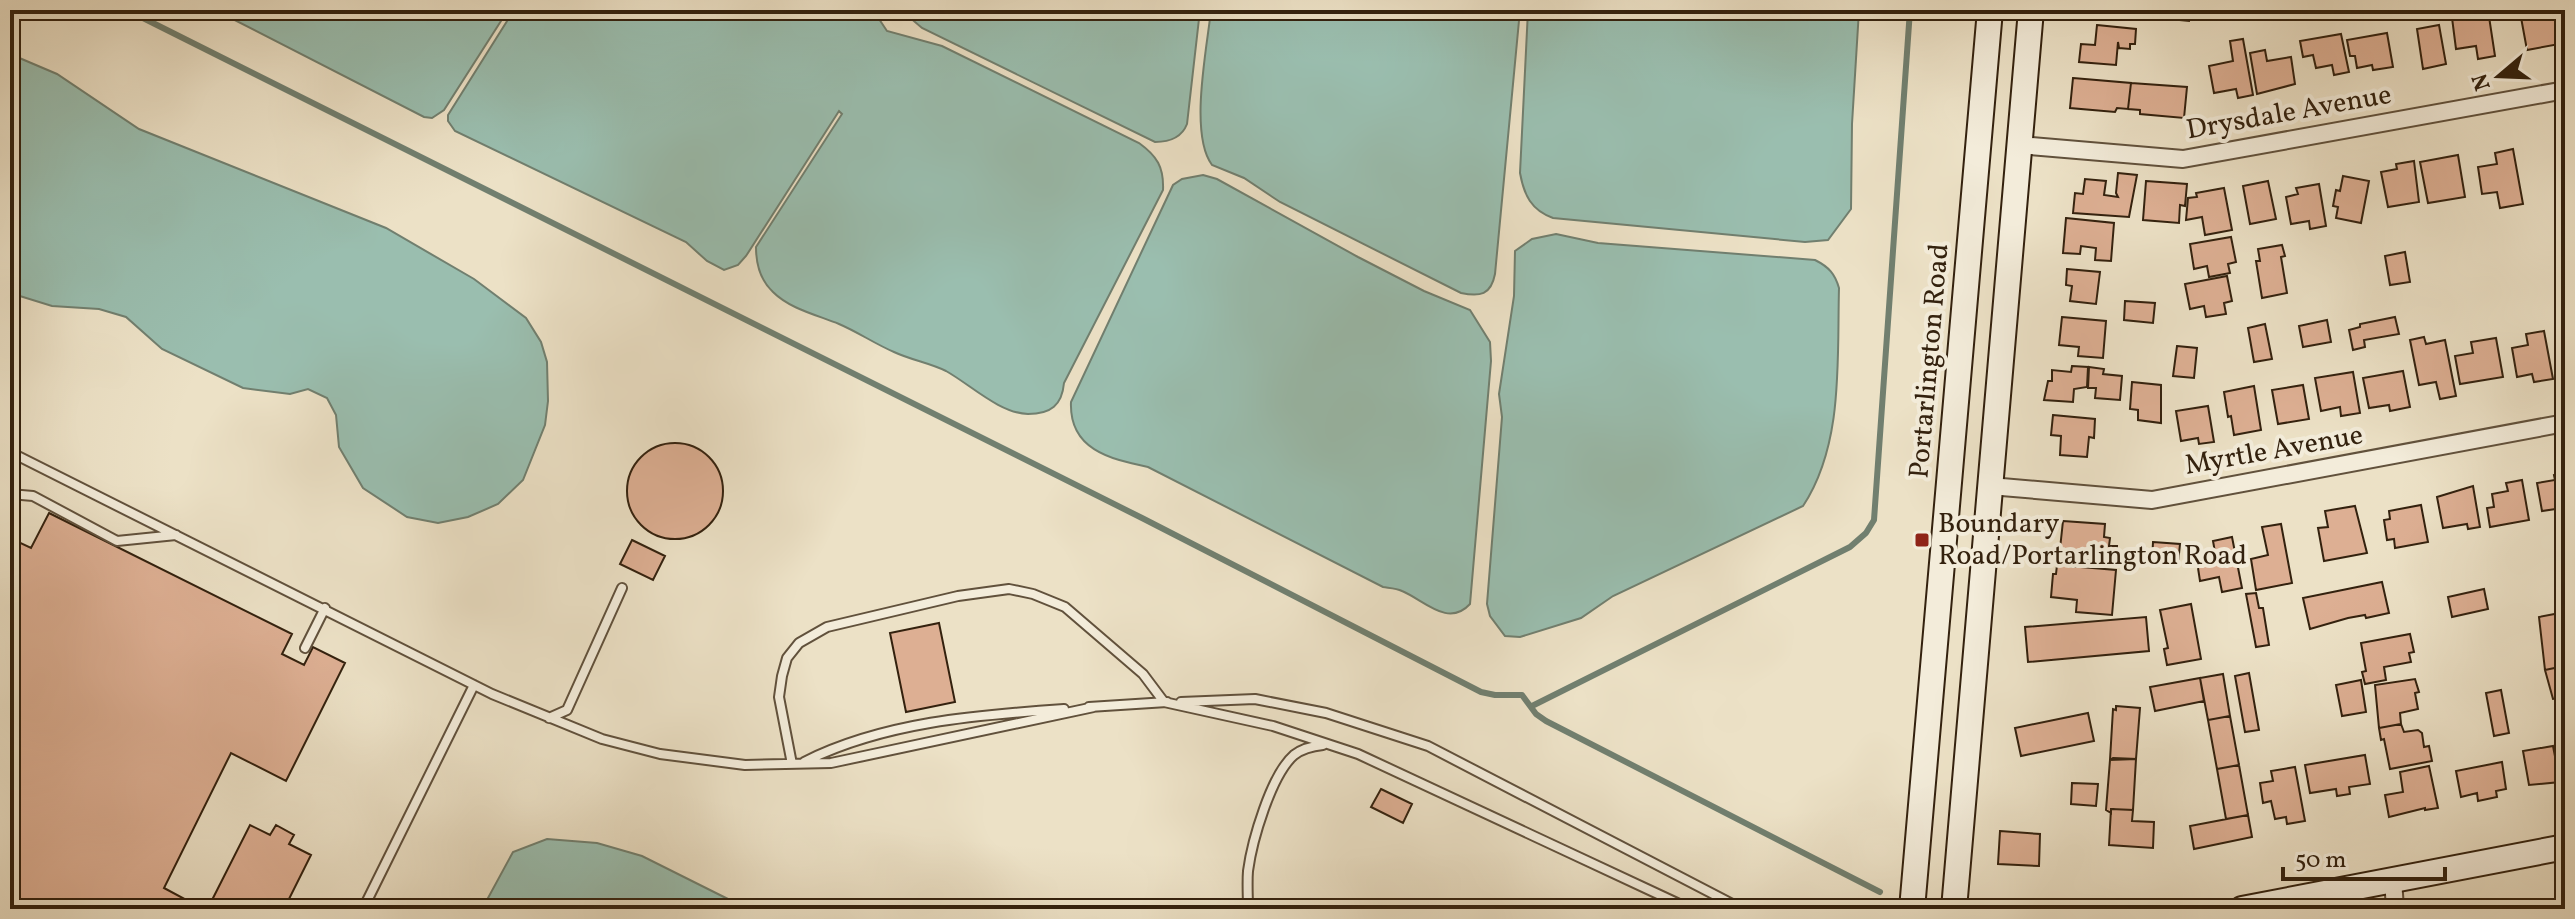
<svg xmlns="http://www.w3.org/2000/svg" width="2575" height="919" viewBox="0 0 2575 919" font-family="Vollkorn,serif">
<rect width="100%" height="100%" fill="#ece1c6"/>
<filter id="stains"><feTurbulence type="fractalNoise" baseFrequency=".0025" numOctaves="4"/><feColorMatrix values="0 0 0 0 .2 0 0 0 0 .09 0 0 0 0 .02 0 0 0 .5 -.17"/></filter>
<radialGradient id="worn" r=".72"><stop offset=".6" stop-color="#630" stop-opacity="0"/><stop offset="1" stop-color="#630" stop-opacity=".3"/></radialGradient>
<path fill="#9abeaf" stroke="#717f6f" stroke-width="2" d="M215,10H508L444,110L432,118L424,117Z
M514,10H869L875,13L887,31L942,46L1139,143C1157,156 1164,167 1163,190L1064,383C1062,405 1051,414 1028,414C999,413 971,385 946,371C930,363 911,360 894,352C875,344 858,332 839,324C817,315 790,309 773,292C760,280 756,265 756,247L842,114L839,111L746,256L738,265L724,270L707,261L686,242L455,131L448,121V115Z
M901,10H1200L1187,124C1182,137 1169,142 1155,142L922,28Z
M1211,10H1520L1495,274C1491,295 1480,297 1461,293L1280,202L1244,178L1212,165C1189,134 1207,48 1211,10Z
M1528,10H1859L1852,124L1851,209L1828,240L1805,242L1553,218C1531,210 1524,195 1520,173Z
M10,54L57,74L139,129L386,228L474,279L526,318L541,342L547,362L548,401L545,425L523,480L498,504L468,517L438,523L407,517L363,488L339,447L336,415L327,398L308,389L290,394L243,388L162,349L126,317L99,309L52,306L10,293Z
M1203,175L1217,179L1358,257L1424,291L1470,310L1490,342L1491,361L1470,604C1448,628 1424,600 1402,591C1396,588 1389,588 1383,587L1148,467C1109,459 1069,449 1071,402L1173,185L1182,179Z
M1556,234L1598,243L1815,260C1829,267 1835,274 1839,288C1837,359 1844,444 1803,506L1613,596L1581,618L1520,637L1505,636L1490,616L1487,604L1502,417L1499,394L1514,296L1515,251L1532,239Z
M547,839L597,843L642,856L748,909H482L513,852Z"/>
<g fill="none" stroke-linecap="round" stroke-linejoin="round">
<path stroke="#717f6f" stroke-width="6" d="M127,10L1142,518L1481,692L1495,695H1522L1536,714L1546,721L1880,892
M1532,706L1850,547L1866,533L1874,520L1910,10"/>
</g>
<path fill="#ddaf93" stroke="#33210e" stroke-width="2" d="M2171,10H2190L2189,21L2170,19Z
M2451,10H2488L2495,56L2478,59L2476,46L2456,49Z
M2530,10H2565V43L2527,50L2520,12Z
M2097,25L2136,29L2135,44H2130V49L2119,48L2118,42L2116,65L2079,62L2081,44L2095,45Z
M2439,25L2446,64L2423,69L2417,29Z
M2387,33L2393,67L2373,70L2372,65L2357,68L2355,56H2350L2347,40Z
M2341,34L2349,72L2334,75L2332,65L2316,68L2313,55L2303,57L2300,41Z
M2243,39L2253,95L2238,98L2236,89L2214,93L2209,66L2233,61L2230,41Z
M2265,50L2267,61L2291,57L2295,84L2257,94L2250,53Z
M2073,78L2131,83L2128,109L2117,108L2115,112L2070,108Z
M2131,83L2187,87L2184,118L2140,114V110L2128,109Z
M2513,149L2523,204L2500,208L2497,192L2482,194L2478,167L2497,164L2495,153Z
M2458,155L2465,197L2428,203L2420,162Z
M2414,161L2419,202L2388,207L2381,172L2397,169L2396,164Z
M2118,173L2137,175L2129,217L2073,213L2075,193L2083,194L2085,179L2106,181L2104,195L2118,197L2116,193Z
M2343,176L2369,181L2361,223L2336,218L2338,207L2333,206L2336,190L2340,191Z
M2146,181L2187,184L2185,206L2180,205L2179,223L2143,220Z
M2268,181L2276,219L2250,224L2243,186Z
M2319,184L2326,226L2310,229L2309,221L2291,224L2286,197L2298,194L2296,188Z
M2224,188L2232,230L2205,235L2202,217L2186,220L2188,198L2197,197L2196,193Z
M2565,203V225H2561L2558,204Z
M2066,218L2114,223L2111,261L2095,260L2096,248L2081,246L2080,254L2063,253Z
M2231,237L2236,262L2228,264L2230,273L2209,277L2207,266L2194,269L2190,244Z
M2282,245L2285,256L2281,257L2287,293L2262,298L2256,261H2260L2258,249Z
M2405,252L2410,282L2390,285L2385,256Z
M2067,269L2100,272L2096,304L2070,301L2072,286L2066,285Z
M2227,276L2232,301L2224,303L2226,314L2206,317L2204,306L2190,309L2185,284Z
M2125,301L2155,303L2153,323L2124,320Z
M2062,317L2106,321L2103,358L2078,356L2079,347L2059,345Z
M2395,317L2399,334L2364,340L2365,347L2353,350L2349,330L2360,327V324Z
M2327,320L2331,342L2303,347L2299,326Z
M2265,324L2272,359L2254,362L2248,328Z
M2544,331L2553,379L2534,382L2532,374L2517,377L2512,348L2528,345L2526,334Z
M2424,337L2426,344L2445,340L2456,396L2440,399L2436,382L2419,385L2410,340Z
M2496,338L2503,377L2460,384L2455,356L2473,353L2471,342Z
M2177,346L2197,348L2194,378L2173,376Z
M2072,366L2088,367L2087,387L2074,389L2073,402L2044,400L2048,381H2052V370L2071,372Z
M2089,367L2104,369L2103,374L2122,376L2120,400L2095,398L2096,388H2088Z
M2403,371L2410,407L2390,411L2389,405L2369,408L2363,378Z
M2353,372L2360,413L2341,416L2340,407L2321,411L2315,378Z
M2132,382L2161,385V423L2138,420V410L2130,409Z
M2303,385L2309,419L2278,424L2272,390Z
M2254,386L2261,430L2234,435L2231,416L2228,417L2224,392Z
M2208,406L2214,442L2199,444L2198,438L2181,441L2176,411Z
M2053,415L2095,419L2094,438L2089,437L2087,457L2060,455L2061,436L2051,435Z
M627 491a48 48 0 1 1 96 0a48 48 0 1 1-96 0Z
M2565,473V511L2562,508L2542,511L2537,483L2555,480L2554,475Z
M2522,480L2529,520L2490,527L2487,508L2494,507L2492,494L2508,491L2506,483Z
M2473,486L2480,527L2468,529L2467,524L2443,528L2437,497Z
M2421,505L2428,542L2395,548L2394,539L2387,540L2384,520L2390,519L2389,511Z
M2355,506L2367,553L2324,561L2318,528L2328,527L2325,511Z
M49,513L292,634L282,654L304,665L313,647L345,663L286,781L231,753L164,888L190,902L202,899L210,904L250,825L270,835L276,825L294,835L289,844L311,855L284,909H53L40,902L37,909H10L12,890L10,889V538L31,548Z
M2063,521L2105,524L2104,537L2110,538L2109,546H2117L2116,562L2059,558Z
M2281,524L2292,583L2256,590L2251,559L2268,555L2262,527Z
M2232,537L2242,588L2222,592L2219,577L2200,581L2196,555L2215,552L2213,541Z
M632,540L665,556L653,580L620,564Z
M2153,542L2180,544L2178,564L2152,562Z
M2057,565L2116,570L2112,615L2076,612L2077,600L2051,597L2053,574H2056Z
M2382,582L2389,613L2366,618L2365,615L2348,618L2310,629L2303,598Z
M2484,589L2488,609L2452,617L2448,597Z
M2256,593L2259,608H2263L2269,645L2256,647L2246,594Z
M2191,604L2201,659L2167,665L2164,649L2168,648L2160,610Z
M2565,612V644L2561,645L2564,666L2545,670L2539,617Z
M2146,617L2149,651L2028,662L2025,627Z
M939,623L955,702L906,712L890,633Z
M2410,634L2414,652L2409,653L2411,662L2384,667L2386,680L2365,684L2362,672L2366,671L2361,643Z
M2564,666L2565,718H2564L2561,698L2553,699L2545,670Z
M2249,673L2259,730L2245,732L2235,676Z
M2223,674L2230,716L2208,720L2200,678Z
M2200,678L2204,701L2155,711L2150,687Z
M2415,679L2419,692L2415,693L2418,709L2400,713L2401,724L2379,728L2375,685Z
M2361,680L2366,712L2342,716L2336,685Z
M2501,690L2509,733L2494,736L2486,693Z
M2116,706L2140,708L2136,759L2110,760L2113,709L2116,710Z
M2088,713L2094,741L2021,756L2015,728Z
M2230,716L2239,765L2217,769L2208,720Z
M2401,724L2404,732L2418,730L2422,733L2424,747L2429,746L2432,761L2390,769L2384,739L2381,740L2379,728Z
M2553,746L2560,782L2529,785L2523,751Z
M2365,755L2370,784L2349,787L2350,794L2337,796L2336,789L2310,793L2305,765Z
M2113,758L2136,759L2133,810L2111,809V813L2106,810L2110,760Z
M2502,762L2506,789L2496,791L2497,797L2478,801L2477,793L2461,797L2456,771Z
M2239,765L2248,815L2226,819L2217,769Z
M2429,766L2438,808L2425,810V808L2389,817L2385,795L2403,792L2400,772Z
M2295,767L2305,821L2287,824L2286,817L2275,819L2271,801L2263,803L2260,783L2273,781L2271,771Z
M2072,783L2098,784L2096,806L2071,804Z
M1381,789L1412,804L1403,823L1371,807Z
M2111,809L2133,810L2132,821L2154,822L2153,848L2109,845Z
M2248,815L2252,837L2194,849L2190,826Z
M2000,831L2040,834L2039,866L1998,864Z"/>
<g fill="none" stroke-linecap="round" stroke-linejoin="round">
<g stroke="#61513c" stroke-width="12">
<path id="service" d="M10,452L492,694L602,739L660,754L745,765L831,763L1094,707
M10,494L33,496L117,541L176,535
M305,648L325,608
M1181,702L1255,699L1326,713L1428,746L1742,909
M1089,707L1167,702
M549,718L567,710L622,588
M804,762C883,722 977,715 1064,709
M792,764L779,697L782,676L787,658L799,643L827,627L958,596L1009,589L1033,594L1065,607L1143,674L1164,702L1273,726L1358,754L1690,909
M363,909L474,685
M1248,909C1248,897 1247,883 1248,871C1252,841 1271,775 1294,755C1303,748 1313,746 1323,745"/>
</g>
<g stroke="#61513c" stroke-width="20">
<path id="minor" d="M2019,145L2183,159L2565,90
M1990,486L2152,500L2565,423
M2393,879L2395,909"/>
</g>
<g stroke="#33210e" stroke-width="28">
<path id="secondary" d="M1912,909L1990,10
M1954,909L2031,10
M2242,909L2565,847"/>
</g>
<use href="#service" stroke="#f3ecda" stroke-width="8"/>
<use href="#minor" stroke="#f3ecda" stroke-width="16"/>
<use href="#secondary" stroke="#f3ecda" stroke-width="24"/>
</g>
<rect fill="#8f2418" stroke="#f3ecda" stroke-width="3" x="1914" y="532" width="16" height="16" rx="4"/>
<g text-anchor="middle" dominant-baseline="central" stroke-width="8" stroke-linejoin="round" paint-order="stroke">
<g font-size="28" fill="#33210e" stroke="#f3ecda">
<text transform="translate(2289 113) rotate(-10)">Drysdale Avenue</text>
<text transform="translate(1930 361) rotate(-85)">Portarlington Road</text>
<text transform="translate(2274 451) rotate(-10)">Myrtle Avenue</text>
</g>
<g font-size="28" fill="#33210e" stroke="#f3ecda" text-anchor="start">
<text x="1938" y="524">Boundary<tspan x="1938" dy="32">Road/Portarlington Road</tspan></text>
</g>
</g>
<rect width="2575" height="919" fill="none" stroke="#ece1c6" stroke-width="40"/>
<rect x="12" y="12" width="2551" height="895" fill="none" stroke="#33210e" stroke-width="4"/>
<rect x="20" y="20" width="2535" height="879" fill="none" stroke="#33210e" stroke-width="2"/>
<g transform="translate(2499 76) rotate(251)" stroke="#f3ecda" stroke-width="6" paint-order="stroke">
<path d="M0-6L14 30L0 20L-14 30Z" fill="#33210e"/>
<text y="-12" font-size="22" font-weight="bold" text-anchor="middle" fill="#33210e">N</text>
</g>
<path d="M2283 867v12h162v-12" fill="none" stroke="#33210e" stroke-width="4"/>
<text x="2295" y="867" font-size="24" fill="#33210e" stroke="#f3ecda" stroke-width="6" paint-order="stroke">50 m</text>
<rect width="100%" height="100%" filter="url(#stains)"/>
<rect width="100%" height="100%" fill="url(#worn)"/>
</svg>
